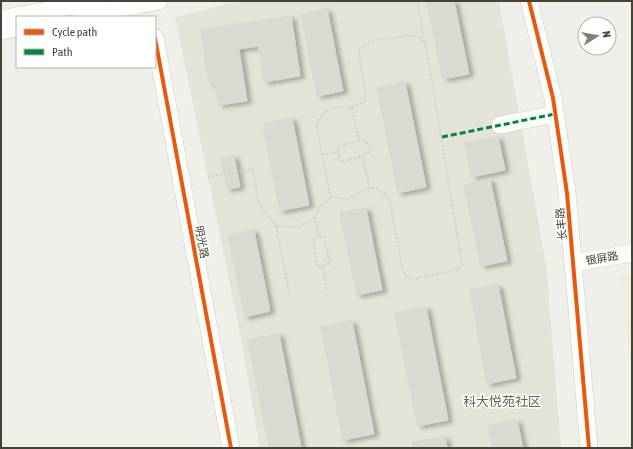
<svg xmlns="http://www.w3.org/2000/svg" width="633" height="449" viewBox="0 0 633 449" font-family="'Asap Condensed','Noto Sans SC',sans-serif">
<defs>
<filter id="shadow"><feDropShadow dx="4.5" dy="2.5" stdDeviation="2" flood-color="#0004"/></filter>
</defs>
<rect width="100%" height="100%" fill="#f0f0ea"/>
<path fill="#e4e3d7" d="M238,1H499L546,265L561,448H260L238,323L175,17Z"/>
<path fill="#eeeddc" d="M632,275V376L620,277Z"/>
<path fill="#dad9d2" stroke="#d8d7d0" filter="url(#shadow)" d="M427,1H454L469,74L443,79Z
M327,9L343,91L317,96L301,15Z
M291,16L300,76L264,82L255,22Z
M255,22L259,46L239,49L247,101L219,105L215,85L209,83L201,30Z
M405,82L426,187L398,193L377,88Z
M292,118L309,205L280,211L263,124Z
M498,137L505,170L472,177L465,143Z
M234,156L240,187L227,189L221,158Z
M490,179L507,261L481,266L464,185Z
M366,208L382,290L357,295L340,213Z
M254,230L270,311L245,317L228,235Z
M498,285L516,378L487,384L470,290Z
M426,307L448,420L418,426L395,313Z
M352,321L374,434L343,440L321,327Z
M279,334L301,447L296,448H269L248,340Z
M517,420L523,448H493L488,426Z
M445,437L447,448H414L413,442Z"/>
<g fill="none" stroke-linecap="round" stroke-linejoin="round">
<g stroke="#cecec7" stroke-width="18">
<path id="minor" d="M529,1L553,98L567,193L589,448
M81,16L159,1
M1,19L98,1
M1,31L17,28
M155,38L231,448
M500,125L555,114
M573,263L632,253"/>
</g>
<path stroke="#d1cfcb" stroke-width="2" stroke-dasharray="2 2" stroke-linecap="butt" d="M417,1L425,42
M359,141L364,140L370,146V152L362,156
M338,152L341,162L362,156L370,188
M322,155L338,152V146L359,141L352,108
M208,177L253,169L258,202L276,226L299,227L315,217L320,207L331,197L316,125L325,111L336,107L352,108L364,102L365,91L359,51L370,41L412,35L420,38L425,44L427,52L462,263L459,269L412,279L406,277L403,271L389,197C382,190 374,185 364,190C360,192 357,195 353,197C345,200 338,198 331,197
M315,217L319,236L324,237L330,263L323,266L327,291
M276,226L290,296
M319,236L313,239L317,266H322"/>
<use href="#minor" stroke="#fdfdfc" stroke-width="17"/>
<path stroke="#00873e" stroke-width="3" stroke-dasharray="6 3" stroke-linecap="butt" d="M442,137L555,114"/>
<g stroke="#fff" stroke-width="6">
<path id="cycleway" d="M529,1L553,98L567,193L589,448
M155,38L231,448"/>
</g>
<use href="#cycleway" stroke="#e8590c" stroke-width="4"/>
</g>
<g text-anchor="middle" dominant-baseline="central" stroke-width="3" stroke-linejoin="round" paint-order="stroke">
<g font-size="11" fill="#464336" stroke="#fff">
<text transform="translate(561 224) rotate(-95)">长丰路</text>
<text transform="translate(202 242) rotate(79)">明光路</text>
<text transform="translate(602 258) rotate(-10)">银屏路</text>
</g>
<g font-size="13" fill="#69644d" stroke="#fff">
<text x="502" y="401">科大悦苑社区</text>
</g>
</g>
<rect width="633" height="449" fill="none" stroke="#464336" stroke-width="4"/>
<rect x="16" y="16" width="140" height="52" fill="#ffffff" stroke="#b5b4af"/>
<rect x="24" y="29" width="20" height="6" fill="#e8590c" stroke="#b5b4af"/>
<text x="52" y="36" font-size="12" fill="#464336">Cycle path</text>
<rect x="24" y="49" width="20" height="6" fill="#00873e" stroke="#b5b4af"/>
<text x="52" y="56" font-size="12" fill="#464336">Path</text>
<g transform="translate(597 36) rotate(79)"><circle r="19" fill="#ffffff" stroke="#b5b4af"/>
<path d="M0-3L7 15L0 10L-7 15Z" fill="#828075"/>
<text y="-6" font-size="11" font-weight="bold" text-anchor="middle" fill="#464336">N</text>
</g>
</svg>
